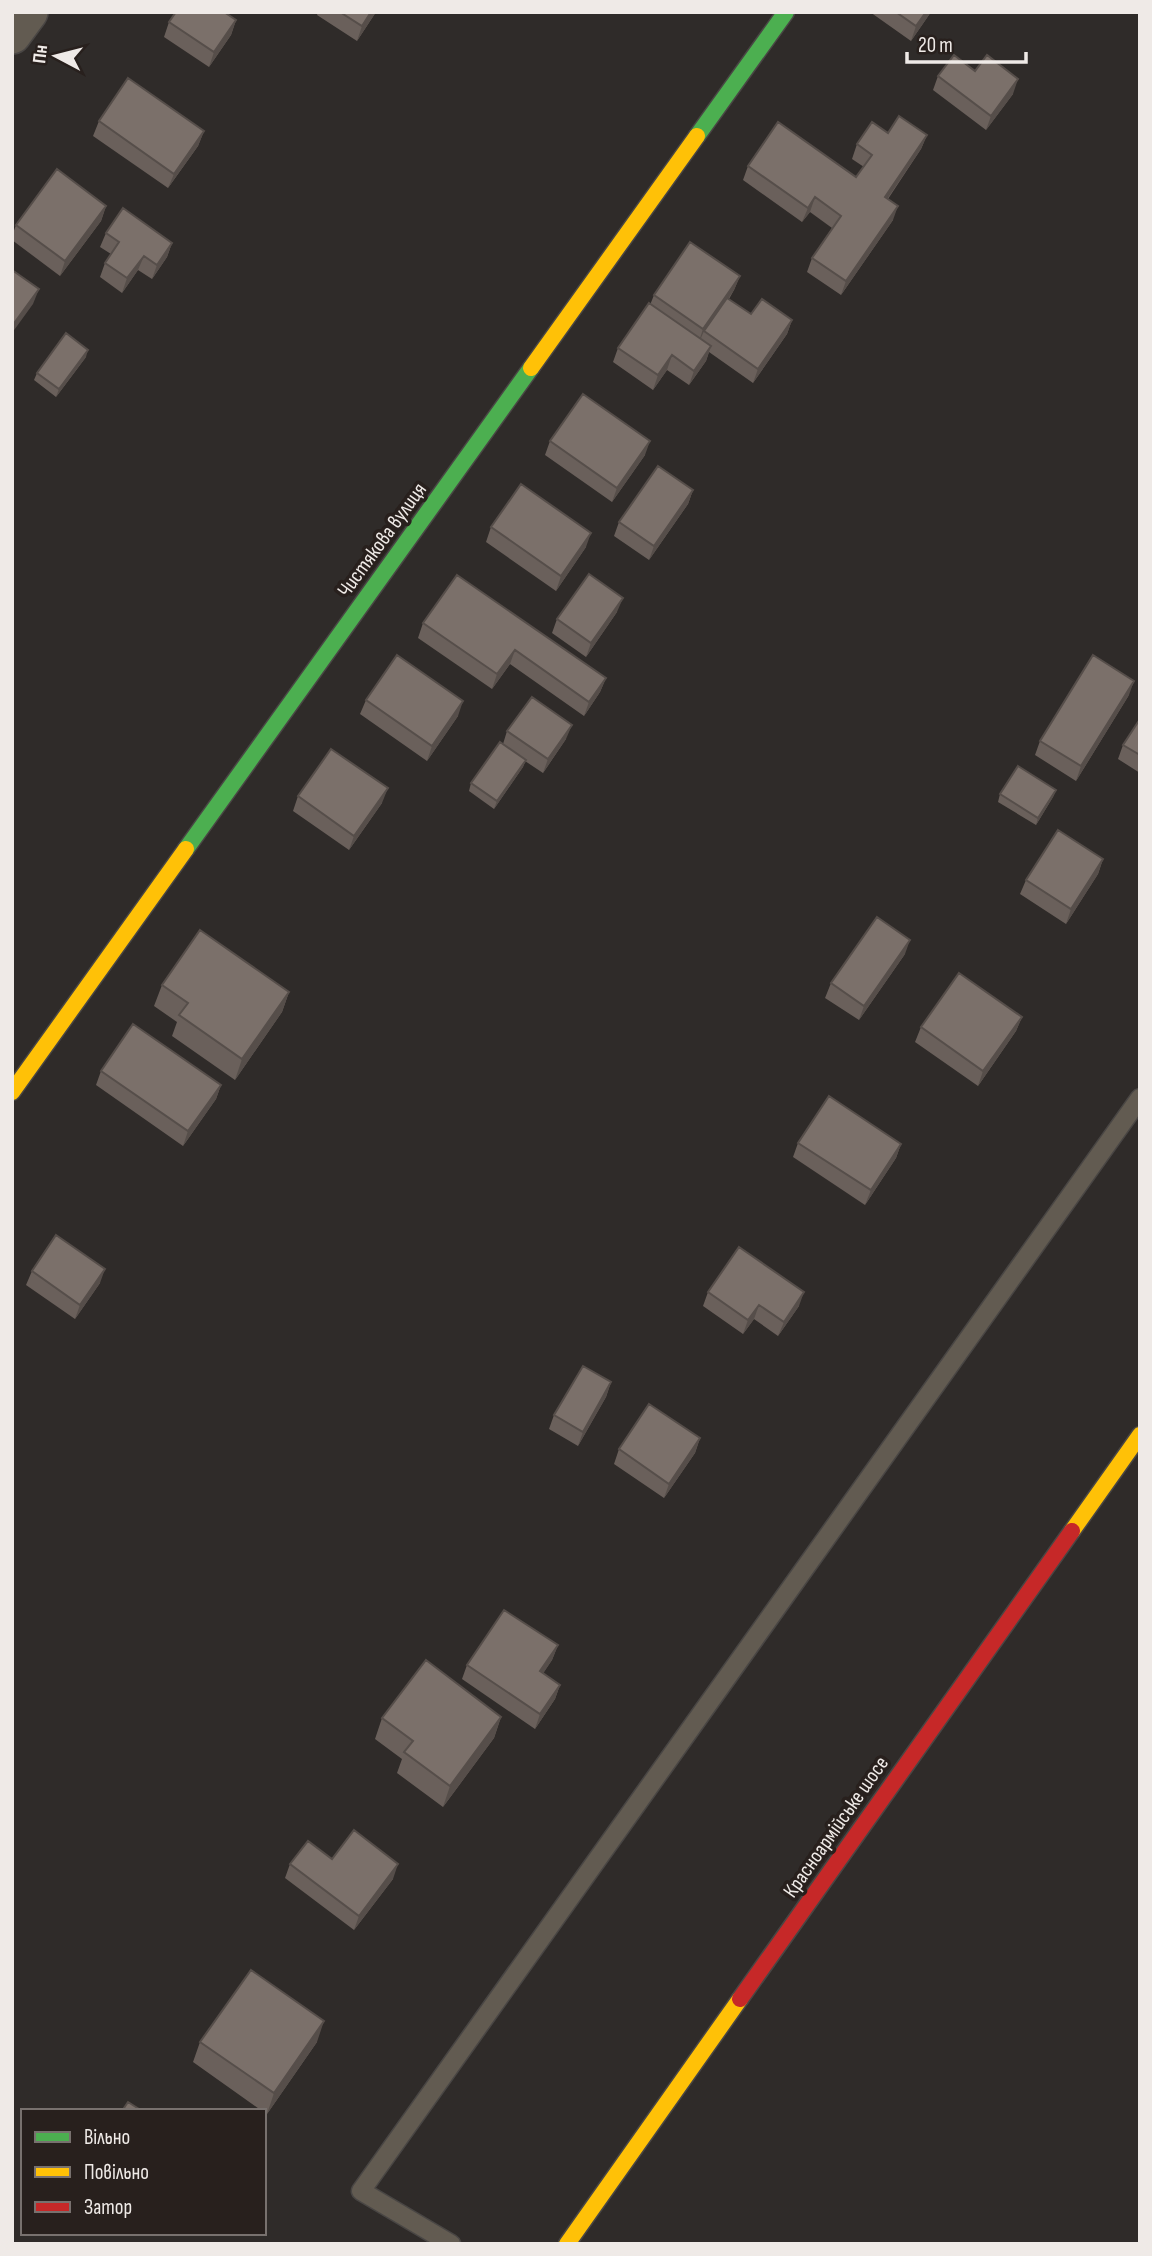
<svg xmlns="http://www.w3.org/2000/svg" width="1152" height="2256" viewBox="0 0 1152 2256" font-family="'Sofia Sans Condensed',sans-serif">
<rect width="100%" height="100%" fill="#2f2b29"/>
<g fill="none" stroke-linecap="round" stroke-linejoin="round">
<g stroke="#494644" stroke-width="21">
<path id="lane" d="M451,2244L361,2191L1140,1098"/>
</g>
<g stroke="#494644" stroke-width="40">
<path id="street" d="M12,35L29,12"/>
</g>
<g stroke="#494644" stroke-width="19">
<path id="fast" d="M697,136L786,12
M186,849L531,368"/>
</g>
<g stroke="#494644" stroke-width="19">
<path id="slow" d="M531,368L697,136
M12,1092L186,849
M1072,1531L1140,1435
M567,2244L740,1999"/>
</g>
<g stroke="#494644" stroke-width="19">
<path id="jam" d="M740,1999L1072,1531"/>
</g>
<use href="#lane" stroke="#625b51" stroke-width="18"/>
<use href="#street" stroke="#625b51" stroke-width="37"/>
<use href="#fast" stroke="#4caf50" stroke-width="16"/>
<use href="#slow" stroke="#ffc107" stroke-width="16"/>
<use href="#jam" stroke="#c62828" stroke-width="16"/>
</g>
<path fill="#6a605b" d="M318,12H376L357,41L317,15Z
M870,12H931L911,41Z
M236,20L231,35L209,67L164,37L169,22Z
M975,71L1013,94L986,130L933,90L938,76Z
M99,121L204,131L198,146L168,188L93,136Z
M888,133L927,135L921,149L888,199L893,220L841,295L807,272L812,258L832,228L810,212L802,222L743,180L748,166L856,177L864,167L852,159L857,144Z
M106,206L101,221L60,276L12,240V236L16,225Z
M106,233L172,243L167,257L152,279L138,270L122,293L100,277L105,263L111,254L100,247Z
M740,276L734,290L729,299L751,314L792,320L787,334L753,383L709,352L706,361L689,385L667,370L653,390L613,362L618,348L650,305L654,295Z
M86,357L56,397L34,380L37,373Z
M550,441L645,455L612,502L545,455Z
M693,490L688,504L649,560L614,536L619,522Z
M491,527L586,547L556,591L486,542Z
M457,575L606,678L600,692L584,716L510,664L492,689L418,638L423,623Z
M617,612L586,657L552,633L557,619Z
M1129,695L1076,781L1035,755L1040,741Z
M366,700L458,716L427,761L360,714Z
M1140,719V773L1118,759L1123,745Z
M507,731L566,739L543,773L525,761L523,767L494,809L469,791L471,783L503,744Z
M1056,790L1053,797L1036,825L998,802L1000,794Z
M298,796L382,803L349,850L293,811Z
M1103,859L1098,874L1066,924L1020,894L1026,880Z
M905,954L859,1020L825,998L831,983Z
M162,985L289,992L282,1012L235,1080L172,1036L177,1022L154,1006Z
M1022,1017L1016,1031L978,1086L915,1042L921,1027Z
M101,1071L221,1085L216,1099L183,1146L96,1085Z
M798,1143L901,1144L896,1158L865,1205L793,1157Z
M32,1271L100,1283L75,1319L26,1285Z
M708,1292L799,1306L778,1336L754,1319L743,1334L703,1306Z
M611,1382L606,1397L578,1446L549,1429L554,1415Z
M700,1438L695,1453L664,1498L614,1464L619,1449Z
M558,1645L552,1660L543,1673L560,1685L555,1699L535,1729L462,1679L467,1665Z
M501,1717L494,1738L443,1807L397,1773L402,1759L375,1739L382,1718Z
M332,1859L393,1879L354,1930L285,1878L290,1864Z
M200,2042H317L267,2114L264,2112V2111H262L193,2062Z"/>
<path fill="#564e4a" d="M371,12H376L357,41L362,26Z
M926,12H931L911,41L916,26Z
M236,20L231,35L209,67L214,52Z
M1018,79L1013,94L986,130L991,116Z
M204,131L198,146L168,188L174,174Z
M927,135L921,149L879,211L885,197Z
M815,197L810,212L802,222L808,208Z
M106,206L101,221L60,276L65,261Z
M898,206L893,220L841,295L846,281Z
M172,243L167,257L152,279L157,265Z
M144,256L138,270L122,293L127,278Z
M740,276L734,290L706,332L704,331L701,338L698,344L703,329Z
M39,289L33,304L12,333V326Z
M792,320L787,334L753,383L758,369Z
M711,346L706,361L689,385L694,371Z
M88,350L86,357L56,397L59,389Z
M672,355L667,370L653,390L658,375Z
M650,441L645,455L612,502L617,488Z
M693,490L688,504L649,560L654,546Z
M591,533L586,547L556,591L561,576Z
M623,598L617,612L586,657L591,643Z
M515,650L510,664L492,689L497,674Z
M606,678L600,692L584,716L589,702Z
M1134,681L1129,695L1076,781L1081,766Z
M463,701L458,716L427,761L432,746Z
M572,725L566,739L543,773L548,759Z
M526,760L523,767L494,809L497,801Z
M388,788L382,803L349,850L354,836Z
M1056,790L1053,797L1036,825L1038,818Z
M1103,859L1098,874L1066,924L1071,909Z
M910,940L905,954L859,1020L864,1006Z
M289,992L282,1012L235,1080L242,1059Z
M1022,1017L1016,1031L978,1086L983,1071Z
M221,1085L216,1099L183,1146L188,1131Z
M901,1144L896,1158L865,1205L871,1190Z
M105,1269L100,1283L75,1319L80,1305Z
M804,1292L799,1306L778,1336L784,1322Z
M759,1305L754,1319L743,1334L748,1320Z
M611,1382L606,1397L578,1446L583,1432Z
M700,1438L695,1453L664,1498L669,1484Z
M558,1645L552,1660L535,1686L540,1671Z
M560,1685L555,1699L535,1729L540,1714Z
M501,1717L494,1738L443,1807L450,1786Z
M398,1864L393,1879L354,1930L359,1916Z
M324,2021L317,2042L267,2114L274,2093Z"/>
<path fill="#7b706a" stroke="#564e4a" stroke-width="2" d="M176,12H224L236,20L214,52L169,22Z
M340,12H371L362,26Z
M896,12H926L916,26Z
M954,55L975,71L987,55L1018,79L991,116L938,76Z
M128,78L204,131L174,174L99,121Z
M899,116L927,135L885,197L898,206L846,281L812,258L841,216L815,197L808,208L748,166L778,122L856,177L872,155L857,144L872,122L888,133Z
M57,169L106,206L65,261L16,225Z
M123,208L172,243L157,265L144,256L127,278L105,263L119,242L106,233Z
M690,242L740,276L703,329L654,295Z
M12,270L39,289L12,326Z
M727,298L751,314L762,299L792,320L758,369L704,331Z
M649,303L711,346L694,371L672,355L658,375L618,348Z
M66,333L88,350L59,389L37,373Z
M583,394L650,441L617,488L550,441Z
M658,466L693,490L654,546L619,522Z
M521,484L591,533L561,576L491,527Z
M589,574L623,598L591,643L557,619Z
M457,575L606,678L589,702L515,650L497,674L423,623Z
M397,655L463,701L432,746L366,700Z
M1093,655L1134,681L1081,766L1040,741Z
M532,697L572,725L548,759L507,731Z
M1140,719V755L1123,745Z
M500,742L526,760L497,801L471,783Z
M331,749L388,788L354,836L298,796Z
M1018,766L1056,790L1038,818L1000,794Z
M1058,830L1103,859L1071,909L1026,880Z
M877,917L910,940L864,1006L831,983Z
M200,930L289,992L242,1059L179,1015L188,1003L162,985Z
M959,973L1022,1017L983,1071L921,1027Z
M133,1024L221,1085L188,1131L101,1071Z
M829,1096L901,1144L871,1190L798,1143Z
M56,1235L105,1269L80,1305L32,1271Z
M739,1247L804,1292L784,1322L759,1305L748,1320L708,1292Z
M583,1366L611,1382L583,1432L554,1415Z
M649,1404L700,1438L669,1484L619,1449Z
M504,1610L558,1645L540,1671L560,1685L540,1714L467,1665Z
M426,1660L501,1717L450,1786L404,1752L413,1741L382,1718Z
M354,1830L398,1864L359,1916L290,1864L308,1841L332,1859Z
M251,1970L324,2021L274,2093L200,2042Z
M128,2102L142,2111H122Z"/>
<g text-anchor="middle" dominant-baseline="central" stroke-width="7" stroke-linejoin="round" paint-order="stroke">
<g font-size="21" fill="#efeae7" stroke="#28201d">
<text transform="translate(382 540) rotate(-54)">Чистякова вулиця</text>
<text transform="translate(836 1827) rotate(-55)">Красноармійське шосе</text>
</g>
</g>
<rect width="1152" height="2256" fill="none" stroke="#efeae7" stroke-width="28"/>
<rect x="21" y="2109" width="245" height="126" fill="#28201d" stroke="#78716e" stroke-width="2"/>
<rect x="35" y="2132" width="35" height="10" fill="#4caf50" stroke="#78716e" stroke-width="2"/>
<text x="84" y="2144" font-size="21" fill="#efeae7">Вільно</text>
<rect x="35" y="2167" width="35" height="10" fill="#ffc107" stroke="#78716e" stroke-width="2"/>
<text x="84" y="2179" font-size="21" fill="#efeae7">Повільно</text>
<rect x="35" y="2202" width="35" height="10" fill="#c62828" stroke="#78716e" stroke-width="2"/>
<text x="84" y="2214" font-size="21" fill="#efeae7">Затор</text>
<g transform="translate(56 56) rotate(277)" stroke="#28201d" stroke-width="5" paint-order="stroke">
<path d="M0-5L12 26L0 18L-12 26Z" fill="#efeae7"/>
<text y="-10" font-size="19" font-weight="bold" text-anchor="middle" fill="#efeae7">Пн</text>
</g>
<path d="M907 52v10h119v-10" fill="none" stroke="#efeae7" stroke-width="3.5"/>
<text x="918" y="52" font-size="21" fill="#efeae7" stroke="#28201d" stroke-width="5" paint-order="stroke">20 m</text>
</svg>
